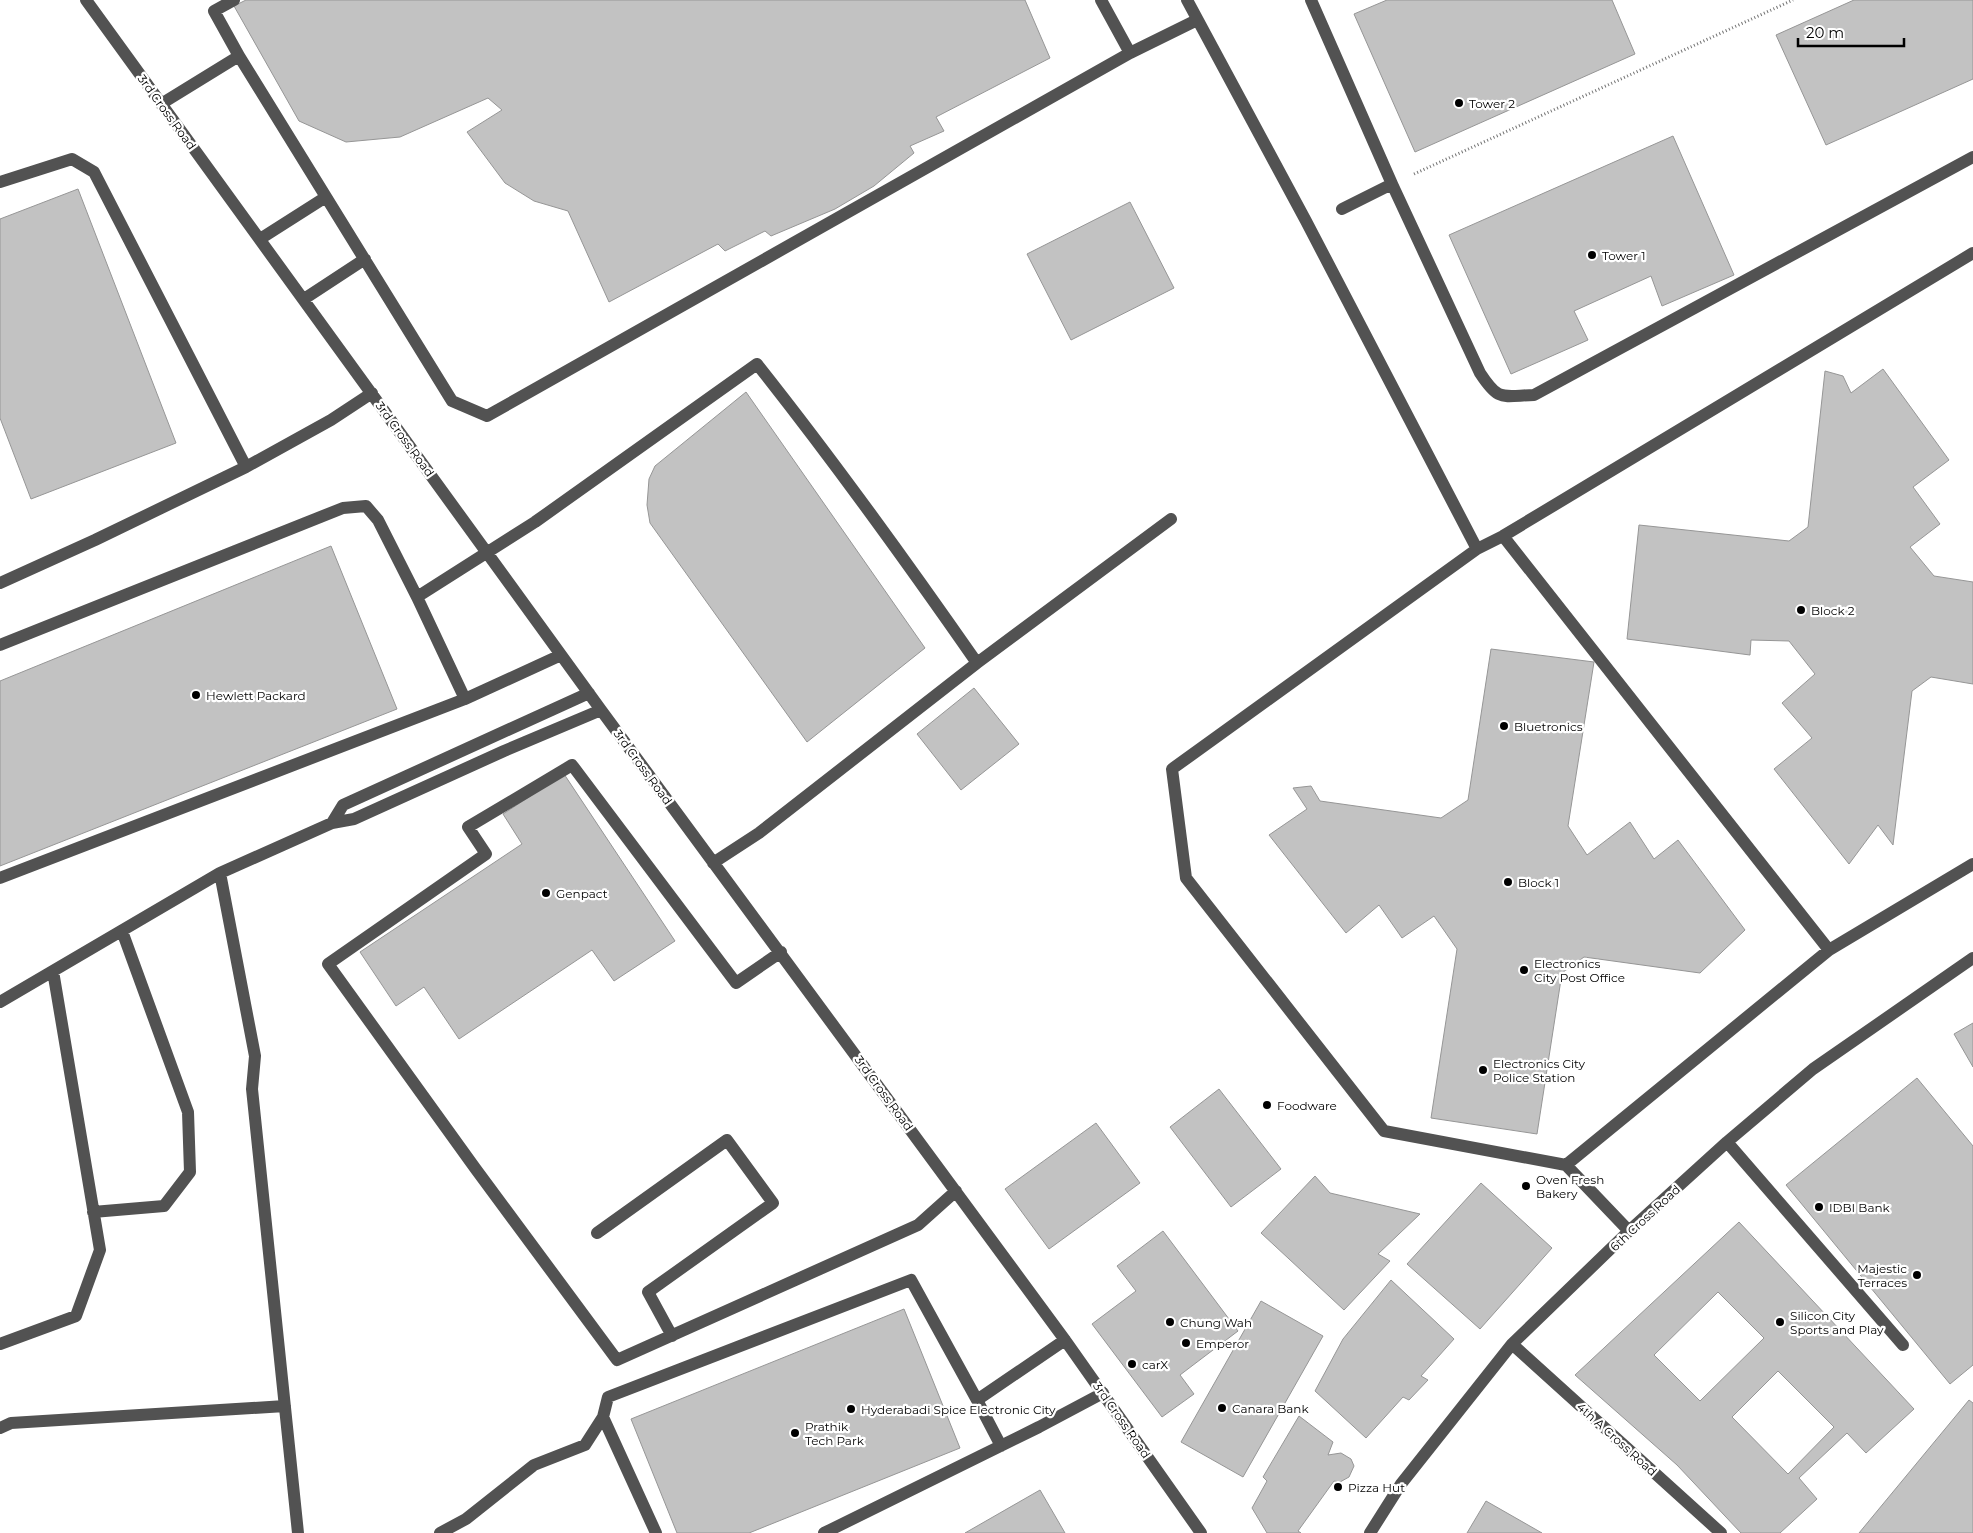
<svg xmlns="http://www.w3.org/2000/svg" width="1973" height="1533" viewBox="0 0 1973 1533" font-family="Montserrat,sans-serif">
<rect width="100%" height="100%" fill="#fff"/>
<path fill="#c2c2c2" stroke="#969696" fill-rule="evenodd" d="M246,0H1025L1050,58L936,117L944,131L910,146L914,153L874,186L835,209L771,236L765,231L725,251L718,244L609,302L568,211L534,201L505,183L467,132L502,110L488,98L400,137L346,142L299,121L234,6Z
M1387,0H1612L1635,54L1415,152L1354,14Z
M1854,0H1973V79L1826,145L1776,35Z
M1673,136L1734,275L1662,306L1651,276L1574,311L1588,340L1511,374L1449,235Z
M78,189L176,443L31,499L0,418V219Z
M1130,202L1174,288L1071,340L1027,254Z
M1883,369L1949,460L1913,487L1940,524L1910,547L1934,576L1973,582V684L1931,677L1912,691L1893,845L1878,825L1849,864L1774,769L1812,738L1782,703L1815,674L1789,641L1751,640L1750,655L1627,639L1639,525L1789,541L1808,527L1825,371L1843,376L1851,393Z
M746,392L925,648L807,742L650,523L647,505L649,479L655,466Z
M331,546L397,709L0,866V681Z
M1491,649L1594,662L1568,826L1587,855L1630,822L1654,859L1678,840L1745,930L1700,973L1584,957L1562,973L1537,1134L1431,1118L1457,949L1434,916L1402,938L1379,905L1346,933L1269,835L1307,809L1293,788L1311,786L1320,801L1441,818L1468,800Z
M974,688L1019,744L961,790L917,734Z
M564,774L675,941L614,981L592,950L459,1039L424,987L396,1006L360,952L522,844L503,814Z
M1973,1023V1067L1954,1034Z
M1917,1078L1973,1146V1365L1950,1384L1786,1185Z
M1219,1089L1281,1169L1231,1207L1170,1127Z
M1096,1123L1140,1183L1049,1249L1005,1189Z
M1315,1176L1330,1193L1420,1214L1378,1254L1390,1261L1344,1310L1261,1233Z
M1481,1183L1552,1248L1480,1329L1407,1264Z
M1739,1222L1914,1409L1866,1453L1847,1433L1799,1478L1817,1499L1780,1533H1741L1677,1465L1575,1375ZM1718,1292L1764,1338L1700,1401L1654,1355ZM1778,1371L1834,1427L1788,1474L1732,1417Z
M1163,1231L1238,1331L1180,1375L1194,1394L1162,1417L1092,1324L1136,1291L1117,1266Z
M1391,1280L1454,1339L1421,1376L1428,1380L1409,1400L1403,1397L1366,1438L1315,1391L1343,1339Z
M1261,1301L1323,1336L1243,1477L1181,1442Z
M904,1309L960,1448L749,1533H677L631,1419Z
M1969,1400L1973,1403V1533H1859Z
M1299,1416L1333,1442L1328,1455L1341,1453L1351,1459L1354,1466L1349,1477L1340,1482L1334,1481L1298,1531L1301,1533H1267L1252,1508L1267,1481L1263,1477Z
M1040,1490L1065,1533H965Z
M1486,1501L1542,1533H1467Z"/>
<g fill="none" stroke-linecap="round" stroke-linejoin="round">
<path stroke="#747474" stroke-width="3" stroke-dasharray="1 2.5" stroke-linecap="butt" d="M1414,174L1793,0"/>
<path stroke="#525252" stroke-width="12" d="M86,0L601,710L1065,1340L1201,1533
M234,0L214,11L239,56L452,401L487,416L1130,53L1197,20
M1101,0L1130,53
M1187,0L1306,221L1477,549
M1311,0L1392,184L1342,209
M161,104L239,56
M0,182L72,159L94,172L246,467
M1392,184L1480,373C1499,402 1501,396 1534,395L1973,157
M260,239L326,197
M304,299L365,259
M1503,536L1829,950
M0,583L95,540L246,467L331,420L372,393
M417,597L535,522L757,364C834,461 906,561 977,663L1171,519
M0,645L343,508L366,506L378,520L417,597L465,699L561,655
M332,823L343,805L589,693
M713,863L759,833L977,663
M0,878L465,699
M781,952L736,983L572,765L468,827L486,854L328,964L475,1168L617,1360L918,1225L956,1191
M0,1002L220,873
M1727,1142L1903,1345
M1566,1165L1829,950L1973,864
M93,1212L164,1206L190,1172L188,1112L122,931
M1629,1231L1566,1165L1384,1131L1186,878L1172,769L1477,549L1503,536L1973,253
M597,1233L727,1140L773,1203L648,1292L672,1336
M0,1344L76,1316L100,1250L53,971
M1512,1344L1721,1533
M977,1400L1001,1446
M603,1417L656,1533
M0,1428L11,1423L285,1406
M298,1533L252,1089L255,1056L220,873L332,823L354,819L504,751L601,710
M440,1533L466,1519L534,1465L585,1445L603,1417L608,1397L911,1280L977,1400L1065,1340
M824,1533L1039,1427L1103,1393
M1370,1533L1401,1484L1512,1344L1629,1231L1727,1142L1813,1069L1973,958"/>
</g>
<g fill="#000" stroke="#fff" stroke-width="2">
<circle cx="1459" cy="103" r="5"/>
<circle cx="1592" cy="255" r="5"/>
<circle cx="1801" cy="610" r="5"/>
<circle cx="196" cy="695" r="5"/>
<circle cx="1504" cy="726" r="5"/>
<circle cx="1508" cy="882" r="5"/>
<circle cx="546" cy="893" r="5"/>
<circle cx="1524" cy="970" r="5"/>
<circle cx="1483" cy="1070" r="5"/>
<circle cx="1267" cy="1105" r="5"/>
<circle cx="1526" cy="1186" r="5"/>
<circle cx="1819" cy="1207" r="5"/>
<circle cx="1917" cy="1275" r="5"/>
<circle cx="1170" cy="1322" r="5"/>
<circle cx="1780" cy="1322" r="5"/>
<circle cx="1186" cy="1343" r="5"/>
<circle cx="1132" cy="1364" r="5"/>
<circle cx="1222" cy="1408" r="5"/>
<circle cx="851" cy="1409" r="5"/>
<circle cx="795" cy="1433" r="5"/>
<circle cx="1338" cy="1487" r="5"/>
</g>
<g text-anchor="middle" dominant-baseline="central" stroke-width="4.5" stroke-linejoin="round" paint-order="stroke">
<g font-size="12" fill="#000" stroke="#fff" text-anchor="start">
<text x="1469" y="103">Tower 2</text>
<text x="1602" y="255">Tower 1</text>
<text x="1811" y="610">Block 2</text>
<text x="206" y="695">Hewlett Packard</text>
<text x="1514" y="726">Bluetronics</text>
<text x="1518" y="882">Block 1</text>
<text x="556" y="893">Genpact</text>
<text x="1534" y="963">Electronics<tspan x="1534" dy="14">City Post Office</tspan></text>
<text x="1493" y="1063">Electronics City<tspan x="1493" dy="14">Police Station</tspan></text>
<text x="1277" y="1105">Foodware</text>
<text x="1536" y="1179">Oven Fresh<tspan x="1536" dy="14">Bakery</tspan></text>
<text x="1829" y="1207">IDBI Bank</text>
<text x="1907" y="1268" text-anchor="end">Majestic<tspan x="1907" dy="14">Terraces</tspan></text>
<text x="1790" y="1315">Silicon City<tspan x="1790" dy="14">Sports and Play</tspan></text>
<text x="1180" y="1322">Chung Wah</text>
<text x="1196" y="1343">Emperor</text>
<text x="1142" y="1364">carX</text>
<text x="1232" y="1408">Canara Bank</text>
<text x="861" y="1409">Hyderabadi Spice Electronic City</text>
<text x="805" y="1426">Prathik<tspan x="805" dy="14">Tech Park</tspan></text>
<text x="1348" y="1487">Pizza Hut</text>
</g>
<g font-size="12" fill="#000" stroke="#fff">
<text transform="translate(167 112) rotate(54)">3rd Cross Road</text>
<text transform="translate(405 439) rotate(54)">3rd Cross Road</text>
<text transform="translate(643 767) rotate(54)">3rd Cross Road</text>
<text transform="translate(884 1093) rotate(54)">3rd Cross Road</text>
<text transform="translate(1645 1218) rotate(-43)">6th Cross Road</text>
<text transform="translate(1122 1420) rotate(55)">3rd Cross Road</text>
<text transform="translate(1617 1439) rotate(42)">4th A Cross Road</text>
</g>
</g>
<path d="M1798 38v8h106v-8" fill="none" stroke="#000000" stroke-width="2.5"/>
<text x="1806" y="38" font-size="15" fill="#000000" stroke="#ffffff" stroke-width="4" paint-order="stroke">20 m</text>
</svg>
